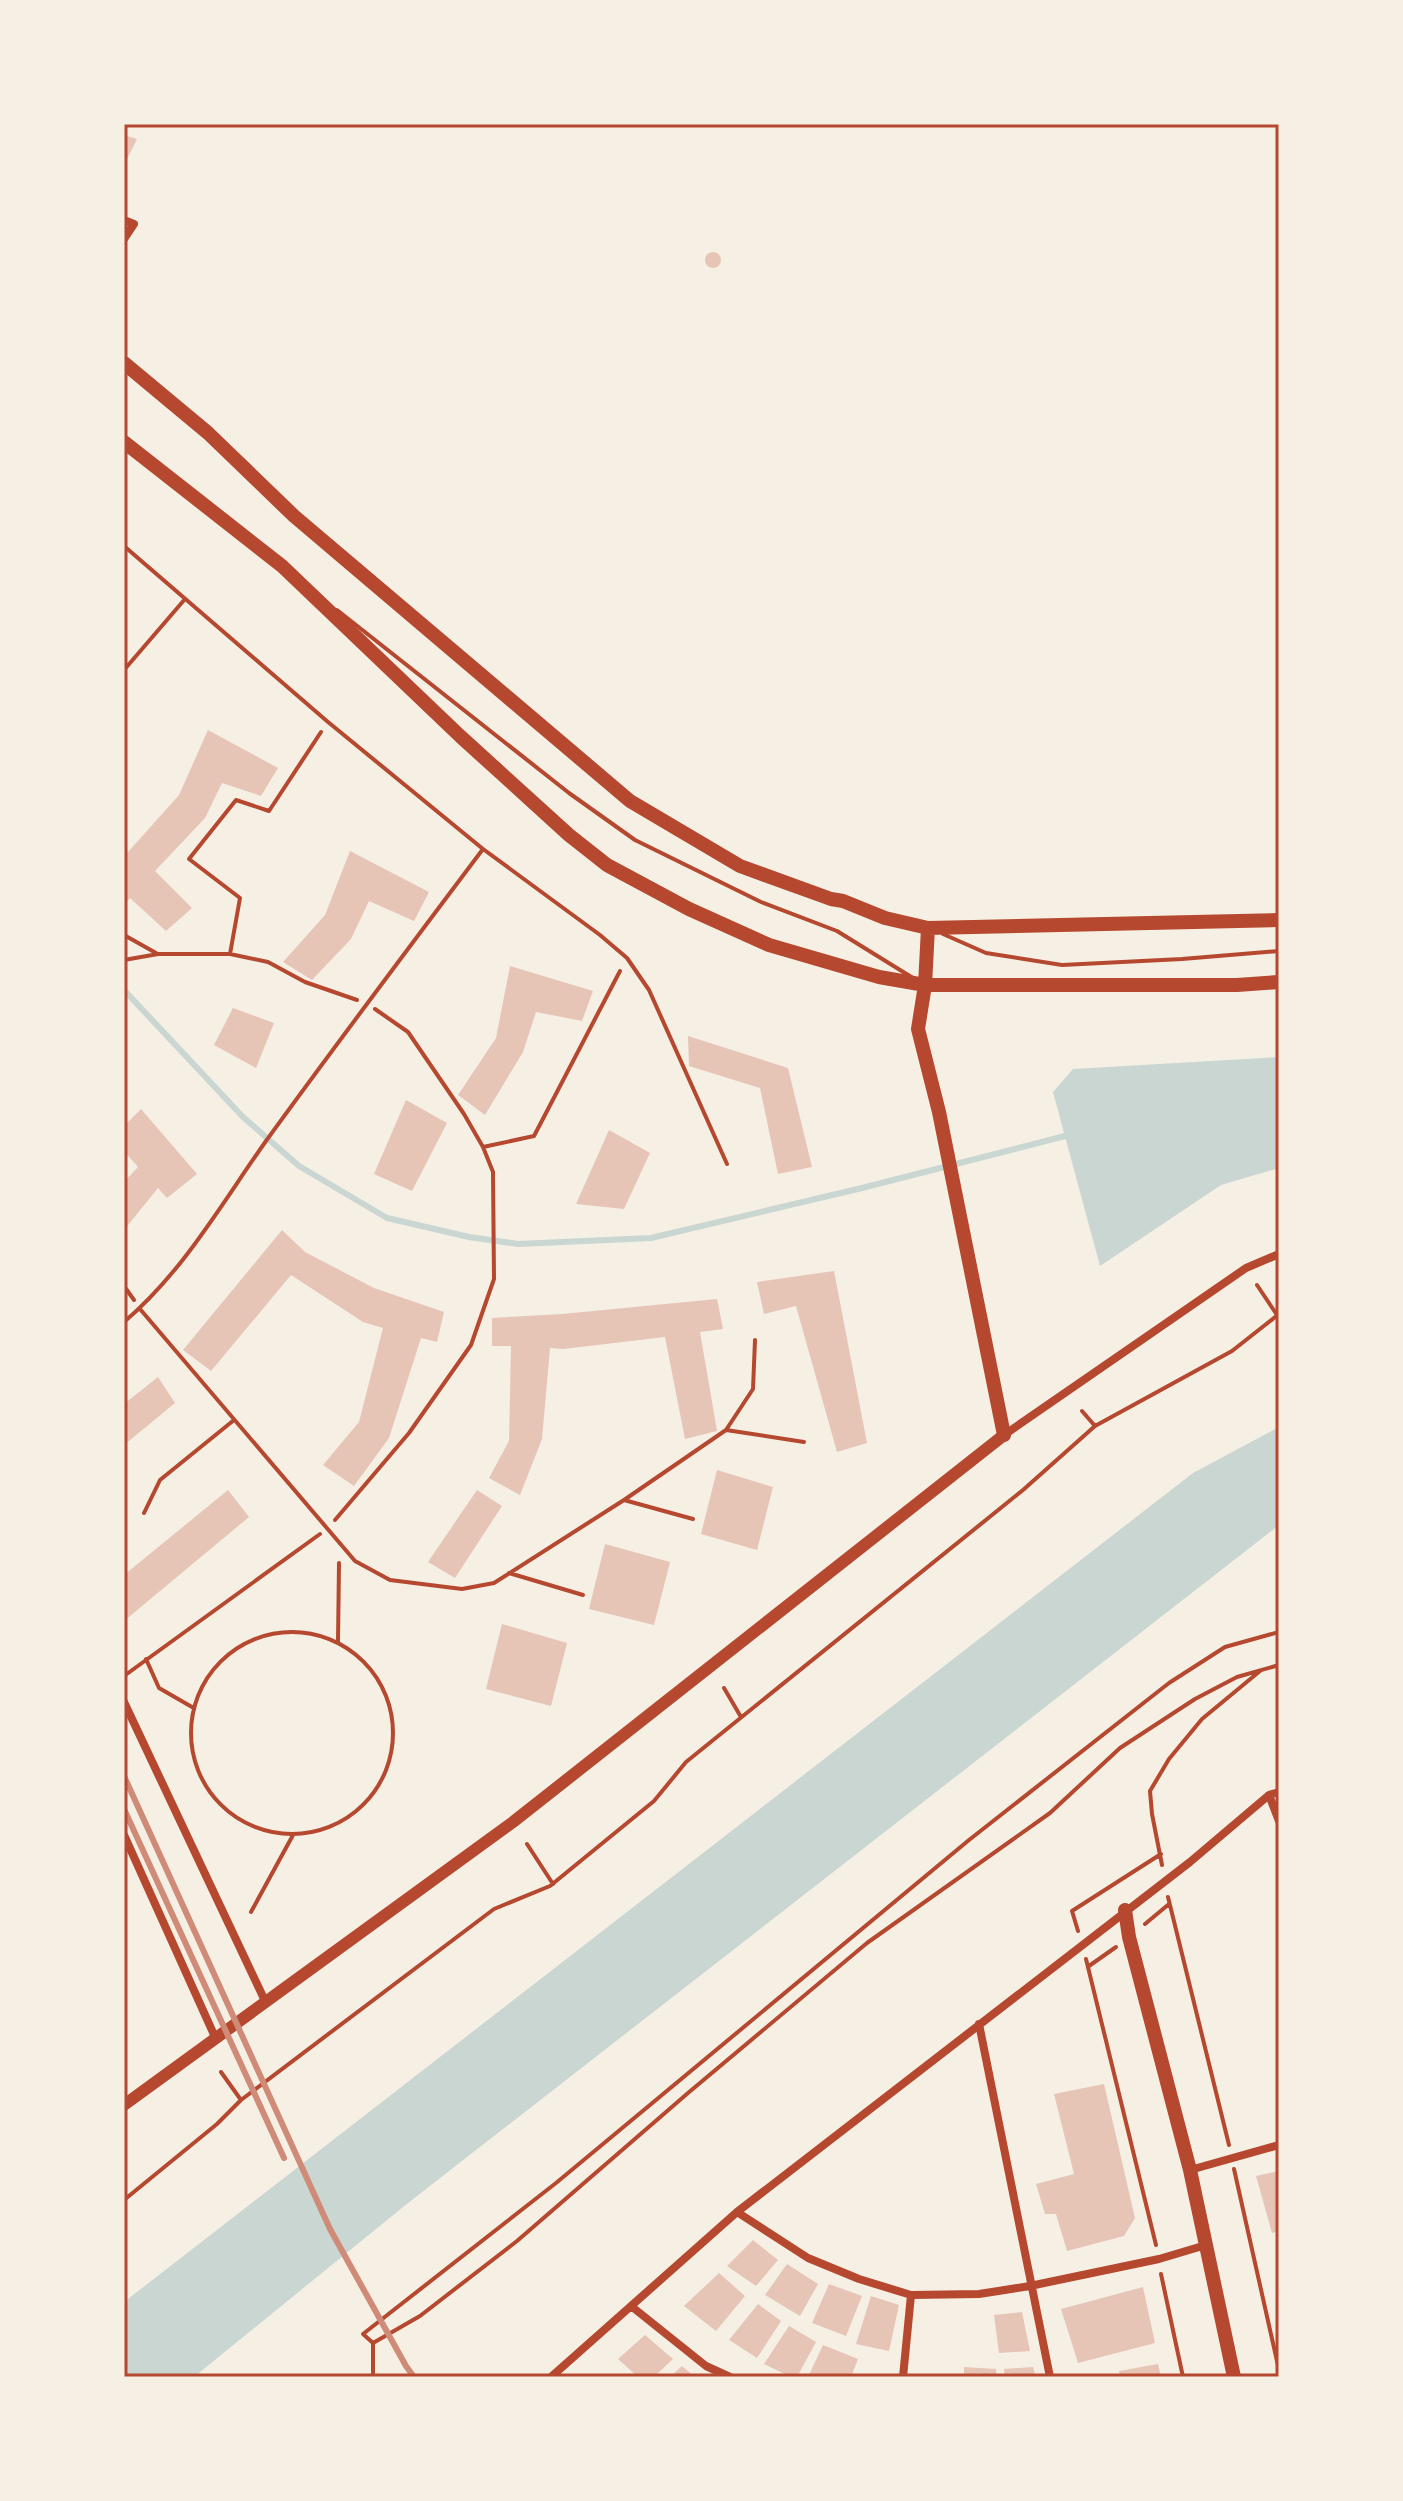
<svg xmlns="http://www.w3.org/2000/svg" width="1403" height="2501" viewBox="0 0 1403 2501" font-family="Montserrat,sans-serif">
<rect width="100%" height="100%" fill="#f6efe4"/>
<path fill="#c9d6d2" d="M1279,1057V1168L1221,1185L1100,1266L1053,1092L1073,1069Z
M1279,1427V1525L408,2203L194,2377H124V2302L1193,1473Z"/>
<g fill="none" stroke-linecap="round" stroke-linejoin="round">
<path stroke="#c9d6d2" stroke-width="6" d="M124,990L243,1117L299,1166L387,1218L469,1237L518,1244L651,1238L862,1188L1065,1136"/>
</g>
<path fill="#e6c5b7" d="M124,135L137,139L126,161H124Z
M705 260a8 8 0 1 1 16 0a8 8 0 1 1-16 0Z
M208,730L278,768L261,796L222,783L205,818L155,871L192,908L166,931L130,898L124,905V849L128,852L179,795Z
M350,851L429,892L414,921L369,901L351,939L312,980L283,962L325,915Z
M510,966L593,991L582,1021L536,1012L523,1052L485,1115L458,1095L496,1038Z
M233,1008L274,1023L256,1068L214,1045Z
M688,1036L788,1068L812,1167L778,1174L760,1088L689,1066Z
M406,1100L447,1123L412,1191L374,1174Z
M141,1109L197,1174L167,1198L158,1188L124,1230V1182L138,1167L124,1151V1126Z
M609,1130L650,1153L624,1209L576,1204Z
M282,1230L305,1252L374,1288L444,1312L437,1342L421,1338L389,1438L354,1486L323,1465L359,1422L383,1328L363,1322L291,1275L211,1371L183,1350Z
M834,1271L867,1443L837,1452L796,1306L764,1314L757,1282Z
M717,1299L723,1329L700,1332L717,1431L685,1439L665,1337L563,1349L550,1348L542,1439L520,1495L489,1478L509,1441L511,1346H492V1318L562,1314Z
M158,1377L175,1403L124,1445V1404Z
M717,1470L773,1487L757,1550L701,1534Z
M228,1490L249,1517L124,1621V1575Z
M477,1490L502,1506L455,1578L428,1562Z
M605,1544L670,1562L654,1625L589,1609Z
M502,1624L567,1643L551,1706L486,1689Z
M1104,2084L1135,2218L1124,2236L1067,2251L1056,2214H1045L1036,2184L1074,2174L1054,2094Z
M1279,2171V2231L1272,2233L1256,2176Z
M753,2240L778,2260L756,2286L727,2266Z
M787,2264L818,2284L800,2316L765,2295Z
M719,2273L745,2296L716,2331L684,2306Z
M829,2284L862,2296L846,2336L812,2323Z
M1143,2287L1155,2343L1078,2363L1061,2309Z
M871,2296L899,2305L889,2351L856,2344Z
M758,2304L781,2321L757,2358L729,2340Z
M1022,2312L1030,2351L999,2353L994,2315Z
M789,2326L816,2342L797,2377H791L764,2364Z
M645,2335L673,2359L654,2377H638L618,2359Z
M823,2345L858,2359L851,2377H808Z
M1158,2364L1161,2377H1120L1119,2371Z
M682,2366L695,2377H670Z
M964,2367L996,2369L997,2377H964Z
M1033,2367L1036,2377H1005L1004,2369Z"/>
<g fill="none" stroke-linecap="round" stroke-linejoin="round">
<path stroke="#b5482f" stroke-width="4" d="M124,935L156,953
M230,954L240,898L189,859L236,800L269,811L321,732
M124,960L158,954H230L268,962L305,982L357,1000
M483,1147L534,1136L620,971
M1257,1285L1277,1315
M124,1286L134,1300
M1082,1411L1095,1426
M335,1520L409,1433L471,1345L494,1279L493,1172L483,1147L464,1114L408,1032L375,1009
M191 1733a101 101 0 1 1 202 0a101 101 0 1 1-202 0Z
M338,1642L339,1563
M146,1659L159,1688L192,1707
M124,1676L320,1534
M724,1688L741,1717
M527,1844L553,1884
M1162,1865L1152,1814L1150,1791L1169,1759L1202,1719L1260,1671
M1168,1897L1229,2145
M251,1912L293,1835
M1145,1924L1169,1904
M1078,1931L1072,1911L1161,1854
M1086,1959L1156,2245
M1089,1966L1116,1947
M221,2072L241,2100
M1234,2169L1279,2370
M124,2200L217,2124L241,2100L494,1909L550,1886L654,1801L686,1762L1023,1490L1095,1426L1232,1351L1279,1314
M1161,2274L1183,2377
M373,2343L363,2334L556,2183L969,1840L1169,1683L1225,1647L1279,1632
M373,2377V2343L420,2316L517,2241L688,2093L867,1943L1050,1813L1120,1748L1195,1699L1237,1677L1279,1665"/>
<path stroke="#b5482f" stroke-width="4" d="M124,546L328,722L483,849C410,946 337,1043 266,1141C222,1203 183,1272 124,1322
M337,610L569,793L635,840L761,902L837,931L913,978
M124,670L185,599
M483,849L600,935L627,958L649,990L727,1164
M943,934L986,953L1062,965L1182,959L1279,951
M140,1309L355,1561L390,1580L462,1589L494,1583L624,1500L726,1430L753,1389L755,1340
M726,1430L804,1442
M624,1500L693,1519
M144,1513L160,1480L234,1420
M509,1573L583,1595"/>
<path stroke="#b5482f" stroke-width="8" d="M124,220L134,224L124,239
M1004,1435L1246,1268L1279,1254
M124,1702L266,2003
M1269,1795L1279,1821
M124,1835L215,2037
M979,2024L1050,2377
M1190,2170L1279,2145
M737,2212L808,2258L859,2279L911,2295L979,2294L1030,2286L1159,2259L1206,2245
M631,2306L706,2366L730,2377
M551,2377L737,2212L1190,1862L1269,1795L1279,1792
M903,2377L911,2295"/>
<path stroke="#b5482f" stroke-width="12" d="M124,2105L513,1822L1004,1435"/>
<path stroke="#b5482f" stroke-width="14" d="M124,363L208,433L294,516L630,801L740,866L831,899L843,901L885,918L928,928L1279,920
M124,442L282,566L460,736L569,835L607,865L689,909L769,945L879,977L925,985H1237L1279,982
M928,928L925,985L918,1029L939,1112L1004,1435
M1125,1910L1129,1937L1190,2170L1234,2377"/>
<path stroke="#cf8b77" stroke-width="6" d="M124,1776L330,2229L406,2366L414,2377
M124,1809L284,2158"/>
</g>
<rect width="1403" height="2501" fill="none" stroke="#f6efe4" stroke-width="252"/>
<rect x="126" y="126" width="1151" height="2249" fill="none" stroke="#b5482f" stroke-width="3"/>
</svg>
